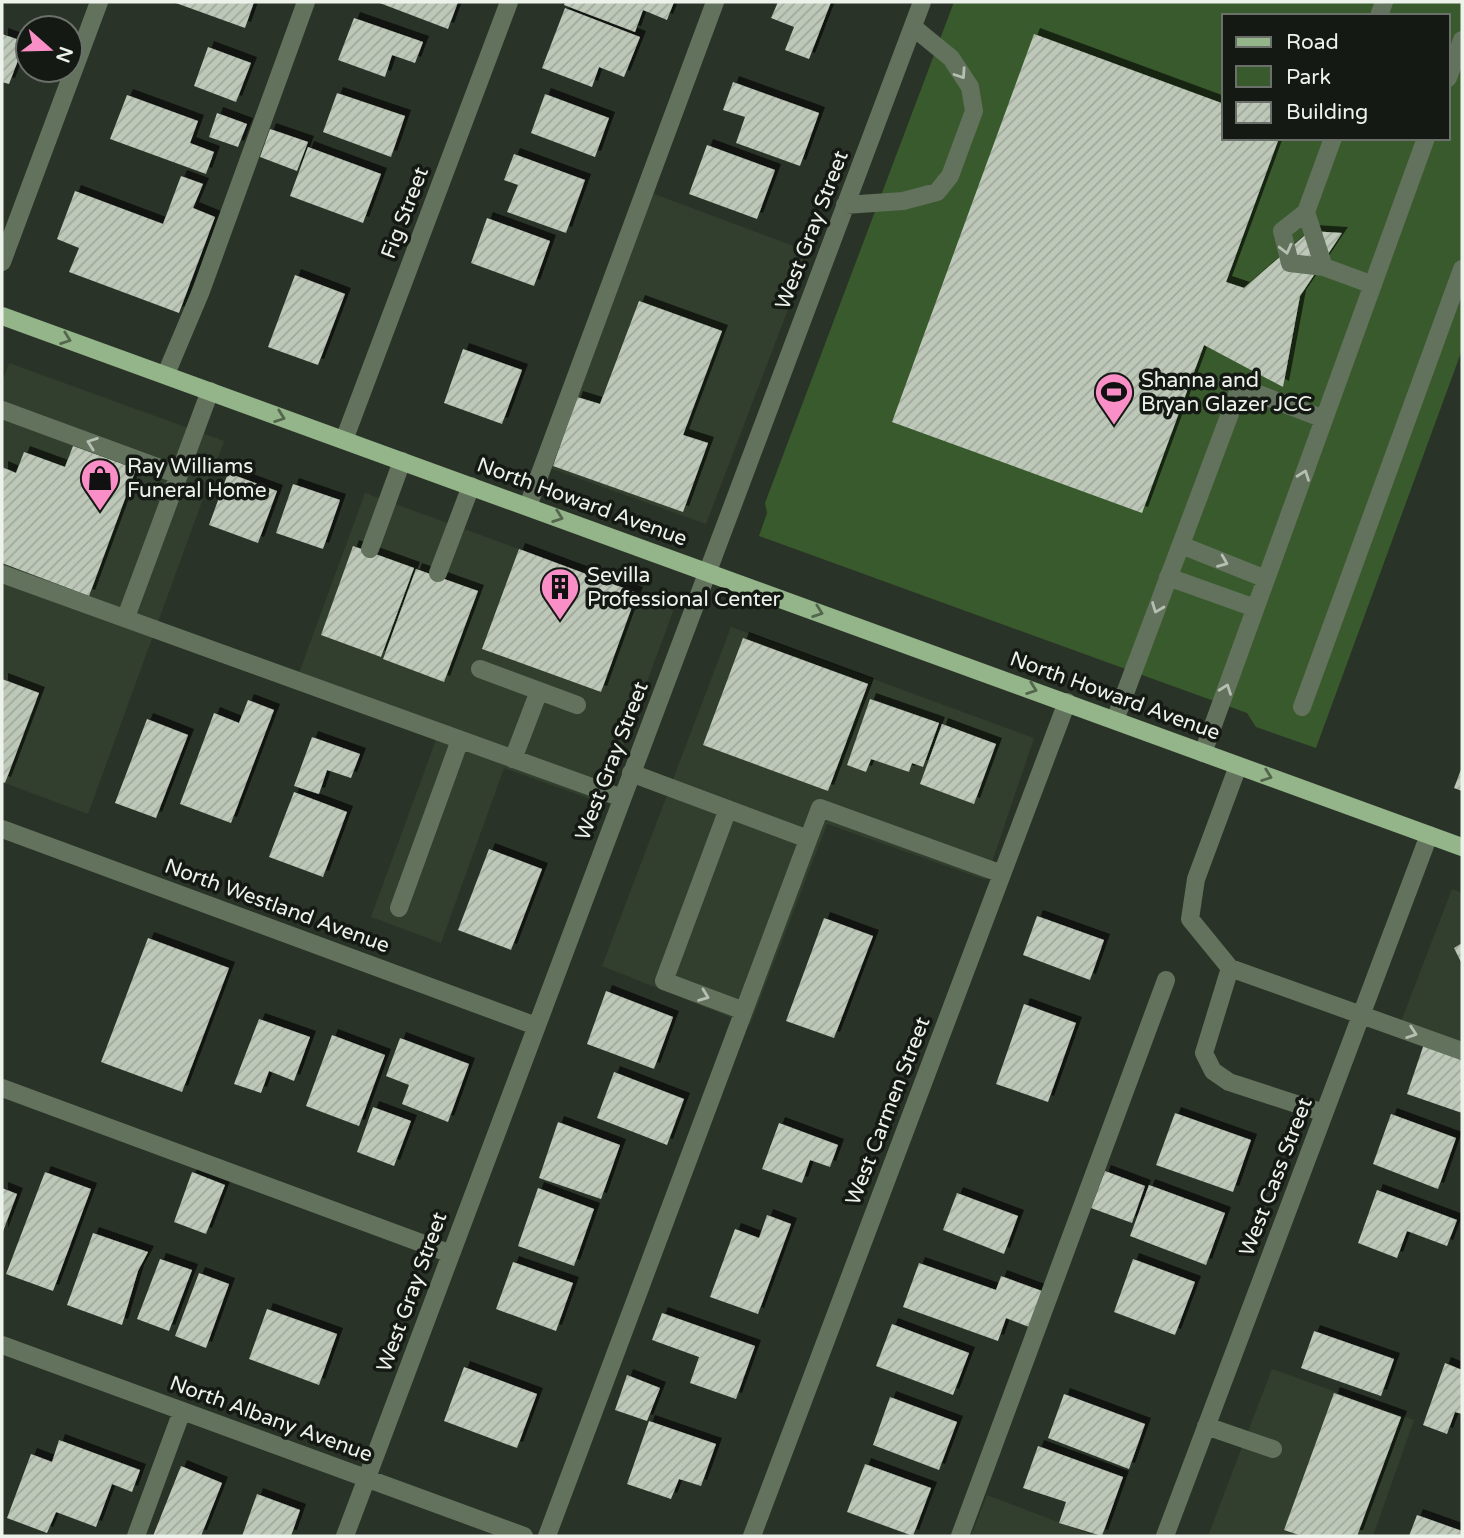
<svg xmlns="http://www.w3.org/2000/svg" width="1464" height="1538" viewBox="0 0 1464 1538" font-family="'Varela Round',sans-serif">
<defs>
<pattern id="building-hatch" width="6" height="6" patternUnits="userSpaceOnUse" patternTransform="scale(1.75)"><rect width="6" height="6" fill="#bdc8b9"/><path d="M-1 1l2-2M0 6l6-6M5 7l2-2" fill="none" stroke="#a0a89c"/></pattern>
<filter id="shadow"><feDropShadow dx="6" dy="-6" stdDeviation="0" flood-color="#0009"/></filter>
</defs>
<rect width="100%" height="100%" fill="#2a3327"/>
<path fill="#333f2e" d="M638,188L810,252L706,524L536,463Z
M9,363L224,441L88,814L2,782V382Z
M365,493L675,606L602,803L504,768L441,943L371,917L437,737L295,684Z
M731,627L1034,738L986,880L827,824L750,1025L602,966Z
M1452,889L1462,893V1056L1397,1032Z
M1272,1369L1414,1420L1373,1536H1208Z
M987,1495L1095,1536H971Z"/>
<path fill="#395a2c" fill-rule="evenodd" d="M954,2H1462V350L1316,748L1256,727L1247,713L759,536L767,513L765,503ZM1224,16H1448V138H1224Z"/>
<path fill="url(#building-hatch)" filter="url(#shadow)" d="M173,2H254L245,28Z
M377,2H458L448,29Z
M565,2H674L667,20L643,10L635,32L564,5Z
M778,2H831L809,59L785,50L794,27L771,18Z
M565,8L640,37L624,77L599,67L592,87L542,68Z
M354,18L423,42L415,63L392,55L385,77L338,60Z
M2,34L25,42L9,84L2,82Z
M1034,34L1224,104V138H1279L1226,282L1244,288L1310,231L1342,233L1300,296L1283,387L1204,345L1142,513L892,422Z
M208,47L251,63L236,102L194,86Z
M733,82L819,113L800,166L736,143L745,117L723,110Z
M337,93L405,116L391,157L323,132Z
M545,94L609,118L595,157L531,133Z
M127,95L198,121L190,143L214,152L206,174L110,139Z
M217,113L247,124L238,147L209,137Z
M270,129L308,142L297,171L260,157Z
M707,145L775,170L757,219L689,194Z
M308,147L381,174L363,223L290,196Z
M514,154L585,180L566,233L507,212L518,185L504,180Z
M181,176L203,184L193,208L215,217L179,313L69,272L79,248L57,239L75,191L163,224Z
M487,218L550,241L534,286L471,263Z
M295,275L345,294L318,365L268,347Z
M639,301L722,331L683,435L708,443L683,512L553,466L577,397L600,404Z
M463,349L522,370L502,424L444,403Z
M73,446L136,469L89,596L2,563V467L16,473L24,452L65,467Z
M228,473L277,491L258,543L209,525Z
M293,484L340,500L323,549L276,533Z
M353,546L414,568L381,657L321,635Z
M519,549L637,593L601,692L482,649Z
M416,569L478,591L444,682L383,659Z
M743,638L868,684L828,791L703,745Z
M2,679L39,693L5,783L2,782Z
M870,699L939,723L923,767L912,763L909,772L871,759L866,772L847,765Z
M248,700L274,710L231,823L180,804L214,713L239,723Z
M147,719L188,735L156,818L115,803Z
M942,724L996,744L974,804L920,784Z
M312,737L360,754L351,778L327,770L319,794L294,786Z
M1462,767V791L1454,788Z
M294,792L347,812L323,877L269,857Z
M489,849L542,869L511,950L458,930Z
M1037,916L1104,940L1090,980L1023,955Z
M824,918L873,936L834,1038L786,1021Z
M148,938L229,968L182,1092L101,1062Z
M1462,943V964L1454,948Z
M606,991L673,1017L654,1069L587,1044Z
M1024,1004L1076,1023L1048,1102L996,1084Z
M259,1019L310,1037L294,1081L269,1071L261,1093L234,1084Z
M332,1035L385,1055L359,1126L306,1106Z
M400,1038L469,1064L448,1122L402,1104L409,1085L386,1076Z
M1424,1044L1462,1057V1113L1407,1094Z
M614,1072L684,1099L667,1145L597,1118Z
M373,1107L411,1121L394,1166L357,1152Z
M1175,1113L1251,1140L1233,1192L1156,1165Z
M1391,1114L1456,1138L1438,1189L1373,1164Z
M558,1122L620,1145L601,1199L539,1178Z
M779,1123L838,1145L830,1167L810,1160L802,1183L762,1169Z
M1105,1171L1145,1186L1132,1223L1091,1208Z
M45,1172L91,1189L53,1291L6,1274Z
M192,1172L225,1185L206,1234L174,1222Z
M1149,1185L1225,1213L1206,1265L1130,1236Z
M2,1188L17,1194L2,1234Z
M538,1188L594,1209L574,1266L518,1246Z
M1377,1190L1457,1220L1447,1246L1407,1231L1397,1258L1358,1243Z
M957,1193L1018,1216L1004,1254L943,1230Z
M767,1215L791,1224L758,1314L710,1297L735,1229L759,1238Z
M93,1233L148,1252L138,1271L122,1325L67,1305Z
M160,1259L192,1270L169,1331L137,1319Z
M1133,1259L1195,1282L1175,1335L1114,1312Z
M513,1262L573,1283L556,1331L496,1309Z
M919,1263L996,1290L1001,1276L1042,1291L1029,1327L1006,1318L998,1341L903,1307Z
M199,1273L229,1284L206,1348L175,1336Z
M267,1309L337,1334L319,1385L249,1359Z
M662,1313L755,1346L736,1399L690,1383L699,1357L652,1340Z
M892,1324L969,1353L953,1395L876,1366Z
M1314,1331L1394,1359L1381,1396L1301,1368Z
M1445,1363L1462,1370V1414L1455,1412L1447,1434L1423,1425Z
M464,1367L537,1394L517,1448L444,1421Z
M627,1375L660,1388L647,1421L615,1410Z
M1334,1393L1401,1417L1357,1536H1302L1284,1530Z
M1064,1394L1145,1424L1129,1469L1048,1438Z
M890,1397L957,1422L939,1470L873,1445Z
M649,1421L716,1444L701,1486L679,1479L671,1499L627,1484Z
M59,1440L140,1470L132,1492L112,1484L96,1527L56,1512L47,1533L7,1518L31,1454L52,1462Z
M1038,1446L1123,1477L1102,1536L1059,1523L1066,1502L1023,1488Z
M865,1464L931,1488L913,1536L847,1512Z
M181,1466L222,1483L201,1536H153Z
M257,1494L300,1510L291,1536H242Z
M1417,1515L1462,1531V1536H1409Z"/>
<g fill="none" stroke-linecap="round" stroke-linejoin="round">
<path stroke="#63725d" stroke-width="18" d="M1379,16L1384,2
M1448,78L1462,40
M1333,138L1306,212L1324,267L1373,285
M845,205L903,201L937,192L950,176L974,111L970,87L951,58L913,27
M1306,212L1282,231L1290,263L1324,267
M2,262L99,2
M166,374L201,291L306,2
M2,410L179,475
M344,440L509,2
M528,506L715,2
M1181,545L1266,579
M370,549L402,461
M438,573L471,486
M2,574L622,798
M1168,577L1255,608
M126,617L210,391
M480,669L577,705
M1302,707L1462,269
M1115,720L1240,387L1324,419
M1203,753L1426,138
M513,759L539,691
M1238,766L1196,879L1190,919L1230,968L1462,1051
M631,773L808,839
M728,809L664,981L744,1011
M2,829L536,1026
M399,908L460,740
M1230,968L1204,1053L1213,1071L1229,1082L1324,1113
M2,1088L451,1254
M2,1345L524,1536
M1206,1426L1273,1449
M136,1536L182,1411
M345,1536L922,2
M547,1536L820,808L1002,874
M752,1536L1067,702
M960,1536L1166,980
M1165,1536L1429,835"/>
<path stroke="#94b489" stroke-width="18" d="M2,316L1462,847"/>
</g>
<defs><path id="oneway-chevron" d="M-2-3.5L2.5 0L-2 3.5" fill="none" stroke-width="1.6" stroke-linecap="round" stroke-linejoin="round" transform="scale(1.75)"/></defs>
<g stroke="#b6bfb2">
<use href="#oneway-chevron" transform="translate(961 74) rotate(56)"/>
<use href="#oneway-chevron" transform="translate(1286 249) rotate(76)"/>
<use href="#oneway-chevron" transform="translate(92 443) rotate(-160)"/>
<use href="#oneway-chevron" transform="translate(1304 475) rotate(-70)"/>
<use href="#oneway-chevron" transform="translate(1223 562) rotate(22)"/>
<use href="#oneway-chevron" transform="translate(1157 608) rotate(111)"/>
<use href="#oneway-chevron" transform="translate(1226 689) rotate(-70)"/>
<use href="#oneway-chevron" transform="translate(704 996) rotate(21)"/>
<use href="#oneway-chevron" transform="translate(1412 1033) rotate(19)"/>
</g>
<g stroke="#54664e">
<use href="#oneway-chevron" transform="translate(66 339) rotate(20)"/>
<use href="#oneway-chevron" transform="translate(280 417) rotate(20)"/>
<use href="#oneway-chevron" transform="translate(558 517) rotate(20)"/>
<use href="#oneway-chevron" transform="translate(818 612) rotate(20)"/>
<use href="#oneway-chevron" transform="translate(1032 689) rotate(20)"/>
<use href="#oneway-chevron" transform="translate(1267 776) rotate(20)"/>
</g>
<defs>
<g id="stadium-pin" transform="scale(2.0125)"><path d="M0 17L-7.5 6A9.5 9.5 0 1 1 7.5 6Z" fill="#fa8fc8" stroke="#151914"/><path d="M0-5a6.5 5 0 1 0 0 10a6.5 5 0 1 0 0-10ZM-3.5-1.8h7v3.6h-7Z" fill="#111"/></g>
<g id="shop-pin" transform="scale(2.0125)"><path d="M0 17L-7.5 6A9.5 9.5 0 1 1 7.5 6Z" fill="#fa8fc8" stroke="#151914"/><path d="M-5-2.5h2.3a2.7 3.5 0 0 1 5.4 0H5L5.5 6h-11ZM-1.5-2.5h3a1.5 2.3 0 0 0-3 0Z" fill="#111"/></g>
<g id="building-pin" transform="scale(2.0125)"><path d="M0 17L-7.5 6A9.5 9.5 0 1 1 7.5 6Z" fill="#fa8fc8" stroke="#151914"/><path d="M-4-6H4V6H1V3H-1V6H-4ZM-2.5-4.3h1.7v1.8h-1.7ZM.8-4.3h1.7v1.8H.8ZM-2.5-1h1.7V.8h-1.7ZM.8-1h1.7V.8H.8Z" fill="#111"/></g>
</defs>
<g fill-rule="evenodd">
<use href="#stadium-pin" x="1114" y="392"/>
<use href="#shop-pin" x="100" y="478"/>
<use href="#building-pin" x="560" y="587"/>
</g>
<g text-anchor="middle" dominant-baseline="central" stroke-width="7" stroke-linejoin="round" paint-order="stroke">
<g font-size="21" fill="#edf3eb" stroke="#151914">
<text transform="translate(405 213) rotate(-69)">Fig Street</text>
<text transform="translate(812 230) rotate(-69)">West Gray Street</text>
<text transform="translate(582 502) rotate(20)">North Howard Avenue</text>
<text transform="translate(1115 696) rotate(20)">North Howard Avenue</text>
<text transform="translate(612 761) rotate(-69)">West Gray Street</text>
<text transform="translate(277 906) rotate(20)">North Westland Avenue</text>
<text transform="translate(888 1111) rotate(-69)">West Carmen Street</text>
<text transform="translate(1276 1177) rotate(-69)">West Cass Street</text>
<text transform="translate(412 1292) rotate(-70)">West Gray Street</text>
<text transform="translate(271 1419) rotate(20)">North Albany Avenue</text>
</g>
<g font-size="21" fill="#edf3eb" stroke="#151914" text-anchor="start">
<text x="1141" y="380">Shanna and<tspan x="1141" dy="24">Bryan Glazer JCC</tspan></text>
<text x="127" y="466">Ray Williams<tspan x="127" dy="24">Funeral Home</tspan></text>
<text x="587" y="575">Sevilla<tspan x="587" dy="24">Professional Center</tspan></text>
</g>
</g>
<rect width="1464" height="1538" fill="none" stroke="#edf3eb" stroke-width="7"/>
<rect x="1222" y="14" width="228" height="126" fill="#151914" stroke="#6b706a" stroke-width="2"/>
<rect x="1236" y="37" width="35" height="10" fill="#94b489" stroke="#6b706a" stroke-width="2"/>
<text x="1286" y="49" font-size="21" fill="#edf3eb">Road</text>
<rect x="1236" y="66" width="35" height="21" fill="#395a2c" stroke="#6b706a" stroke-width="2"/>
<text x="1286" y="84" font-size="21" fill="#edf3eb">Park</text>
<rect x="1236" y="102" width="35" height="21" fill="url(#building-hatch)" stroke="#6b706a" stroke-width="2"/>
<text x="1286" y="119" font-size="21" fill="#edf3eb">Building</text>
<g transform="translate(49 49) rotate(110)"><circle r="33" fill="#151914" stroke="#6b706a" stroke-width="2"/>
<path d="M0-5L12 26L0 18L-12 26Z" fill="#fa8fc8"/>
<text y="-10" font-size="19" font-weight="bold" text-anchor="middle" fill="#edf3eb">N</text>
</g>
</svg>
